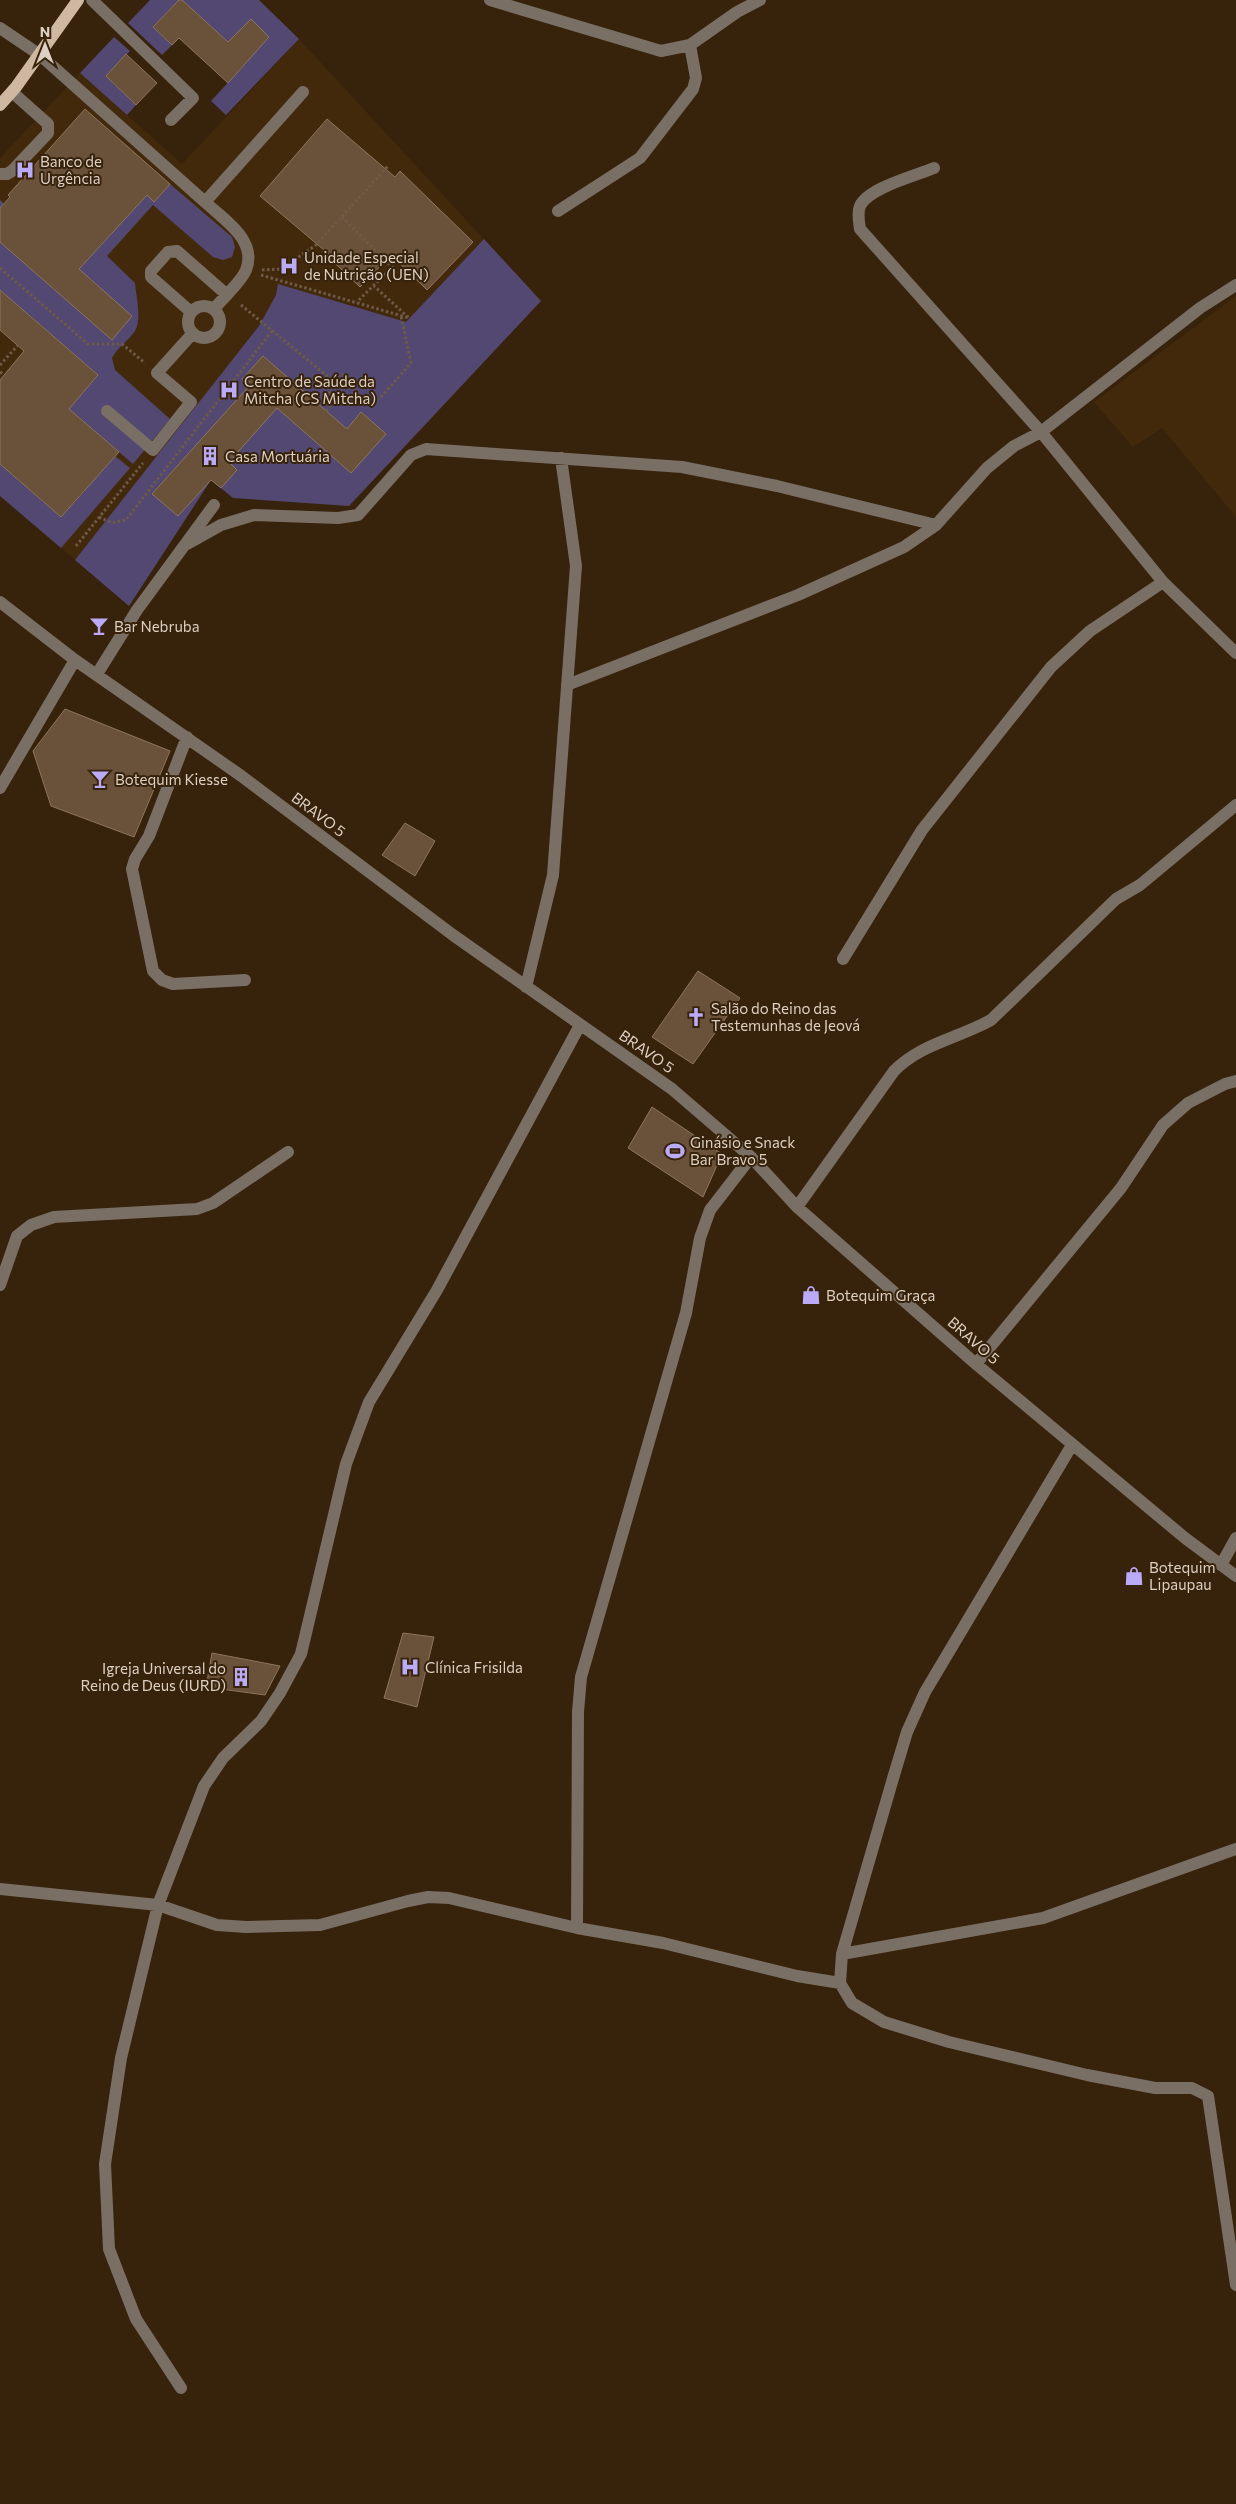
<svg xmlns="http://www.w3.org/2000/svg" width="1236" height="2504" viewBox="0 0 1236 2504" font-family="Commissioner,sans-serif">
<rect width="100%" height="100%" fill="#37220b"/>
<path fill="#43290c" d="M299,39L541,301L349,506L233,498L211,480L129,606L0,496V158L80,73L182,164Z
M1236,296V517L1162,428L1133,447L1094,402Z"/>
<path fill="#524872" d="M150,0H179L153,27L172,45L162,55L128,23Z
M182,0H259L299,39L226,115L211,101L248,61Z
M114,37L130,51L106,76L136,105L127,115L80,73Z
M170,184L232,237L235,247L232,257L223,260L213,257L153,205L107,256L135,283C136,296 142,319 135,331C128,341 118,347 112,358L115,370L170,419L133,464L69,409L98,375L0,290V200L4,204L119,224L147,195L154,201Z
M484,239L541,301L349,506L233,498L211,480L129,606L75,560L259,326L276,295L278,284L406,322Z
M58,443L97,477L115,456L130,468L61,548L0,496V464L61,517L85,491L46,457Z"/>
<path fill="#69513a" stroke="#8e755d" d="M179,0H182L228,42L251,19L269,37L228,83L179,38L172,45L153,27Z
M126,54L157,83L136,105L106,76Z
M85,109L170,184L154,202L147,195L79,269L132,316L112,340L0,242V208L10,197L8,195Z
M327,119L395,177L400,171L473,242L427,290L391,255L360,287L323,252L324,250L260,196Z
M0,290L98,375L69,409L119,452L61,517L0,464V380L24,351L0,330Z
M263,356L347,429L361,412L386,434L351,473L277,408L229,462L237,470L221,488L211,480L178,516L152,494L250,385L242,379Z
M65,709L170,751L134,837L51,806L33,751Z
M405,823L435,841L415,876L382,855Z
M698,971L740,998L693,1064L652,1037Z
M652,1107L722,1154L703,1197L628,1148Z
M403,1633L434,1637L417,1707L384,1698Z
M212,1653L280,1666L265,1695L206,1687Z"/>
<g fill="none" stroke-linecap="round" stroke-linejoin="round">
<path stroke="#6d5b47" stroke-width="3" stroke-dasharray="2.5 2.5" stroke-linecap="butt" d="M342,217L392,267L357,302
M0,268L88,344H122L145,363
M262,270L281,269L316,245L388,166
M261,275L409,318L374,286
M241,305L332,380
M0,365L18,345
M0,372L4,375
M329 388a13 13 0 1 1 26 0a13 13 0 1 1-26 0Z
M381,397L411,363L401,316
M326,411L335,399
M99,517L112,523L126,520L272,331
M76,546L143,463"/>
<path stroke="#7a6f65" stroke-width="12" d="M92,0L193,98L171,120
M490,0L661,51L690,45L737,12L760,0
M0,28L40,55L205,202
M934,168C915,176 868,188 860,206C857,213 859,221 860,229L1041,432L1163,582L1236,653
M0,174H7L12,171L48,133V124L12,92
M558,211L640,158L693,89L696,78L690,45
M188 322a16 16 0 1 1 32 0a16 16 0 1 1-32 0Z
M214,309C222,299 242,281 246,270C258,240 223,219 205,202L303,92
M191,312L151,277V271L168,252L177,251L226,294
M107,411L153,450L191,402L157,373L193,333
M187,544L221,525L254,515L338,518L358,515L411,455L426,449L682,467L777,486L936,525
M0,602L75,660L240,775L453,935L672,1089L751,1157L797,1207L976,1364L1185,1538L1236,1576
M97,674L137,610L214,505
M567,685L798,595L904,547L936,525L987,468L1014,446L1041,432L1200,308L1236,285
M187,737L149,836L135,859L132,869L153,971L162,980L173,984L245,980
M0,788L75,660
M843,959L922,830L1051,667L1090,631L1163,582
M526,987L553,875L576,566L561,458
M797,1207L894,1071C920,1044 959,1038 991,1020L1116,899L1140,885L1236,805
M0,1285L17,1236L31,1225L54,1217L197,1209L213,1203L288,1152
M976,1364L1121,1188L1163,1125L1188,1103L1225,1084L1236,1081
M1072,1445L925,1692L907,1732L894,1775L842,1954L840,1983L852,2003L884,2022L949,2042L1087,2075L1155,2088H1192L1208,2096L1236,2285
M1221,1565L1236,1538
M0,1889L158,1905L217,1925L246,1927L320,1925L408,1901L428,1897L449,1898L577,1928L663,1943L797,1976L840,1983
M577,1928L578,1712L581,1677L686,1313L700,1238L710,1210L751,1157
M842,1954L1043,1918L1236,1849
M181,2388L136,2319L109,2249L105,2164L121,2058L158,1905L204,1786L223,1758L261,1721L280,1693L301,1654L346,1464L369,1402L437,1290L580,1025"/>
<path stroke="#cfb8a2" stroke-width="12" d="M0,105L16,87L78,0"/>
</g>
<defs>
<g id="hospital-bare" transform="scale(1.5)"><path d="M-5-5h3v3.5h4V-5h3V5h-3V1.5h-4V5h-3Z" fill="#bbaaf6" stroke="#37220b" stroke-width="2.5" paint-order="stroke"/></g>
<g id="building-bare" transform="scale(1.5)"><path d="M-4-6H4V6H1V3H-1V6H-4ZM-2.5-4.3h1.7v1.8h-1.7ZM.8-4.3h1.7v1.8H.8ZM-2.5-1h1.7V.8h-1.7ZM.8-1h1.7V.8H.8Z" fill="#bbaaf6" stroke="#37220b" stroke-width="2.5" paint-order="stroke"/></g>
<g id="bar-bare" transform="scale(1.5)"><path d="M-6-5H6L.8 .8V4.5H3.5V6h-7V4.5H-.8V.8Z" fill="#bbaaf6" stroke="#37220b" stroke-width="2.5" paint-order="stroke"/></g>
<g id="church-bare" transform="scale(1.5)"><path d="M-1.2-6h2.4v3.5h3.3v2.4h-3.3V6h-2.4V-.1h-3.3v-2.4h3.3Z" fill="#bbaaf6" stroke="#37220b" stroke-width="2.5" paint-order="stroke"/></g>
<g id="stadium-bare" transform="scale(1.5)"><path d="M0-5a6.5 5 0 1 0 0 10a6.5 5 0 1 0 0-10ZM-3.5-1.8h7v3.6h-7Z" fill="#bbaaf6" stroke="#37220b" stroke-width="2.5" paint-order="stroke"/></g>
<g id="shop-bare" transform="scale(1.5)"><path d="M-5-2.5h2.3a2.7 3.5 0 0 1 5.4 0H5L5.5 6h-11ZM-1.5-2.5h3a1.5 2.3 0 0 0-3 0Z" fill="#bbaaf6" stroke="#37220b" stroke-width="2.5" paint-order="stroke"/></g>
</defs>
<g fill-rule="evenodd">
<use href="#hospital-bare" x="25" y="170"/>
<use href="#hospital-bare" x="289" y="266"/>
<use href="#hospital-bare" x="229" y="390"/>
<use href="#building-bare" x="210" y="456"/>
<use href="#bar-bare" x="99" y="626"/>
<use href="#bar-bare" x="100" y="779"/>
<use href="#church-bare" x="696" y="1017"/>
<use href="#stadium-bare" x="675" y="1151"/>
<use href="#shop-bare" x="811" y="1295"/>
<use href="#shop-bare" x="1134" y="1576"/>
<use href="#hospital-bare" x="410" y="1667"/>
<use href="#building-bare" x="241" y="1677"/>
</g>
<g text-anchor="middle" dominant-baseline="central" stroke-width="4" stroke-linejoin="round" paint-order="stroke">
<g font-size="15" fill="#ddcfc2" stroke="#37220b" text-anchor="start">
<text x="40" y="161">Banco de<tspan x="40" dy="17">Urgência</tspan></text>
<text x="304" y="257">Unidade Especial<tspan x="304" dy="17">de Nutrição (UEN)</tspan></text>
<text x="244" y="381">Centro de Saúde da<tspan x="244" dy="17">Mitcha (CS Mitcha)</tspan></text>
<text x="225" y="456">Casa Mortuária</text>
<text x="114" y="626">Bar Nebruba</text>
<text x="115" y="779">Botequim Kiesse</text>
<text x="711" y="1008">Salão do Reino das<tspan x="711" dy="17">Testemunhas de Jeová</tspan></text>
<text x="690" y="1142">Ginásio e Snack<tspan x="690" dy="17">Bar Bravo 5</tspan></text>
<text x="826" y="1295">Botequim Graça</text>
<text x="1149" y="1567">Botequim<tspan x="1149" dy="17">Lipaupau</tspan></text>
<text x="425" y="1667">Clínica Frisilda</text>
<text x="226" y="1668" text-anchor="end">Igreja Universal do<tspan x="226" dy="17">Reino de Deus (IURD)</tspan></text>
</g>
<g font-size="15" fill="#ddcfc2" stroke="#37220b">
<text transform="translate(319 814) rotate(37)">BRAVO 5</text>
<text transform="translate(647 1051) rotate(35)">BRAVO 5</text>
<text transform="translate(974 1340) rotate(41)">BRAVO 5</text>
</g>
</g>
<g transform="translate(45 45)" stroke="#37220b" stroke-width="4" paint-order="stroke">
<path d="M0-4L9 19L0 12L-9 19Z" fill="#ddcfc2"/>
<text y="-8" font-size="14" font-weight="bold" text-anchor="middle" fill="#ddcfc2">N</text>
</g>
</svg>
